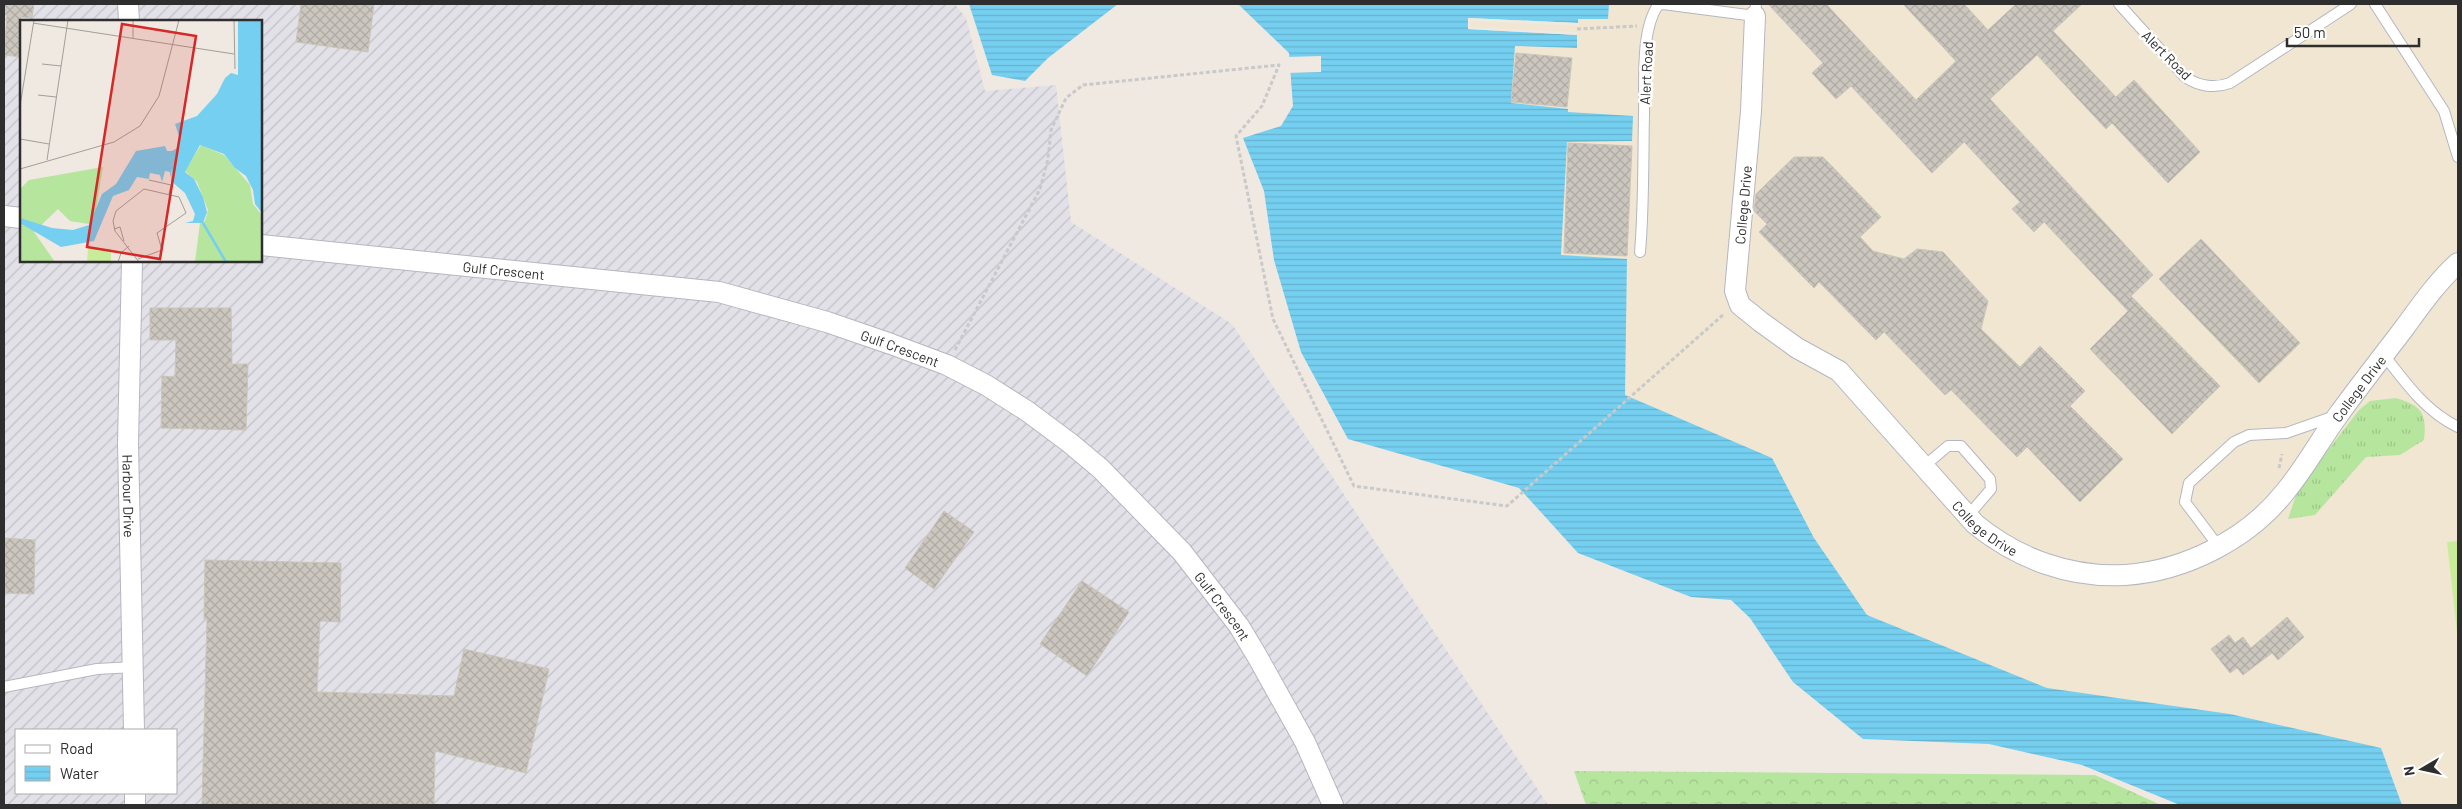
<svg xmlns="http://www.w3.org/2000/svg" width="2462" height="809" viewBox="0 0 2462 809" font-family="Barlow,sans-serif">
<defs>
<pattern id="industrial-furrows" width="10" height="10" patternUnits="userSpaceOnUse" patternTransform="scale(1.25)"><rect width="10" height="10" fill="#e3e1e8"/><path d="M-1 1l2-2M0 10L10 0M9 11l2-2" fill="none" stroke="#c3c1c7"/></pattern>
<pattern id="grass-tufts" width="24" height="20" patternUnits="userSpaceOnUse" patternTransform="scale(1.25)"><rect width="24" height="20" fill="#b6e59e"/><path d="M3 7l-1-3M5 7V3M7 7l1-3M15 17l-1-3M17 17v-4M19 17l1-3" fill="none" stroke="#9dc588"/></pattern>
<pattern id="forest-crowns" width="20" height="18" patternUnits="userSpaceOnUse" patternTransform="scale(1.25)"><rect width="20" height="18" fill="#b6e59e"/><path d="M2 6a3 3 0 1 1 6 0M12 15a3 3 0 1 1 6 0" fill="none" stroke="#9dc588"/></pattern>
<pattern id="water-rules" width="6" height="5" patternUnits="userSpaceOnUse" patternTransform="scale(1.25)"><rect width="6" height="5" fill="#75cff0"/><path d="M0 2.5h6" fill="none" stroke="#66b2ce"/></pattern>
<pattern id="building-cross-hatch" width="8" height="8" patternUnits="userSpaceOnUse" patternTransform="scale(1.25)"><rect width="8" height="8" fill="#cbc7bf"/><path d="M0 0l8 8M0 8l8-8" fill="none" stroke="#afaba4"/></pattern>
</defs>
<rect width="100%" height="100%" fill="#efe9e1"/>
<path fill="url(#industrial-furrows)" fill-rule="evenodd" d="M4,4H955L966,18L985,91L1056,85L1071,222L1232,324L1548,805H4ZM21,21H261V261H21ZM16,730H176V793H16Z"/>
<path fill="#f0e6d1" d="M1609,4H2458V805H2402L2381,748L2230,714L2047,688L1867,615L1814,538L1772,458L1625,395L1627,259L1561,256L1567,141H1632L1568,112L1567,109L1511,103L1514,45L1577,48V35L1468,29V18L1578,23V19H1608Z"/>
<path fill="url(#grass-tufts)" d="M2396,398C2422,406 2427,413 2424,440L2400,455L2366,457L2315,515L2288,519L2298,489L2359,410L2370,401Z"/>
<path fill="url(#forest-crowns)" d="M1574,771L2095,775L2161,805H1586Z"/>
<path fill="#c9ec9a" d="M2458,541V641L2447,542Z"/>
<path fill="url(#water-rules)" d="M969,4H1118L1048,58L1025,81L992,75Z
M1238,4H1609L1608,19H1578V23L1468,18V29L1577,35V48L1515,46L1511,103L1568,109V112L1633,116L1632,141L1567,142L1561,255L1627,259L1625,395L1772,458L1814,538L1867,615L2047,688L2230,714L2381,748L2402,805H2180L2082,765L1989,744L1863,739L1793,682L1750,618L1731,600L1691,597L1578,553L1519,488L1348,439L1301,352L1274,260L1264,191L1243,138L1281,126L1293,106L1289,53Z"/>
<path fill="#efe9e1" d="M1468,18L1578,23V26L1470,21V27L1577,32V35L1468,29Z
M1321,56V72L1288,73L1287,57Z"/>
<path fill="url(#building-cross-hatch)" stroke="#cbc5ba" d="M4,4H34L32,18L21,17V57L4,55L7,15H4Z
M301,4H374L368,52L296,42Z
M1768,4H1826L1916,100L1956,61L1903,4H1964L1988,30L2016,4H2082L2053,31L2116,97L2134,80L2200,152L2168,183L2112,123L2106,129L2037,55L1990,99L2153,275L2131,296L2220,386L2172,434L2090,349L2128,311L2044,222L2034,232L2012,209L2020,202L1964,142L1932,173L1851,86L1836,99L1812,73L1823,63Z
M1516,53L1572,58L1567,107L1511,102Z
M1568,143L1632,146L1627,256L1564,253Z
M1794,157H1823L1881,217L1860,237L1873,251L1904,259L1917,249L1943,252L1988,301L1981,329L2020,367L2040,346L2085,391L2070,406L2123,459L2080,502L2027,447L2017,457L1951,390L1945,395L1884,332L1876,340L1819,282L1814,288L1759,232L1767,224L1754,211L1756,194Z
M2201,239L2300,343L2259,383L2159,279Z
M150,308H231L232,364H248L246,430L161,428L162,376L175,377L176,340H150Z
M944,511L974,532L934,589L905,568Z
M4,538L35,540L34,594L4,593Z
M205,560L341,563L340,622L320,621L317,692L454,696L464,649L549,669L526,773L435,751L434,805H202L207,619H204Z
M1082,581L1129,612L1087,676L1040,644Z
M2287,617L2304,637L2278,660L2272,653L2243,675L2237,668L2230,673L2211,649L2229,635L2235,643L2243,637L2251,648Z"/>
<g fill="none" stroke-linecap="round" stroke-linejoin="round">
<g stroke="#b4b7c1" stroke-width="12">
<path id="lane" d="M2119,4L2184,76C2197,86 2214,89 2230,83L2351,4
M2375,4L2444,111L2458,157
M1640,252C1644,206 1643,160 1644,114C1645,83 1640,32 1658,5L1663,4L1755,16L1756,4
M2384,355C2405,382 2426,412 2458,427
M1923,467L1948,446H1961L1990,479L1991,489L1967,517
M2219,547L2185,502L2189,483L2234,442L2249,435L2286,433L2335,416
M4,687L97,669L134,667"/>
</g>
<g stroke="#b4b7c1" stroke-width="22">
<g id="street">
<path d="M128,4L129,21"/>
<path id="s1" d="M1755,16L1751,111L1735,291L1740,305L1761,322L1797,348L1839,371L1975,524C2018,559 2070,578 2125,575C2185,571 2248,539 2285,492C2305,468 2320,440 2339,414C2360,385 2383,356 2405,327C2421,305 2438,281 2458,263"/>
<path d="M4,216L21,218"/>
<path id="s2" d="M261,245L719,292L827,322L891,344L947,365L986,385L1027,411L1070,443L1101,469L1182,552L1239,626L1257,656L1305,742L1333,805"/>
<path id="s3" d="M132,261L128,443L134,730"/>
<path d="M135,793V805"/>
</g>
</g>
<path stroke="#c9c9c9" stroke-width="3" stroke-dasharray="4 2.5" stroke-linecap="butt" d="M1577,29L1637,26
M955,350L1040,189L1048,159L1051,130L1066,98L1083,85L1279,65L1262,106L1236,136L1273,319L1354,486L1507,506L1724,314
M2279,468L2282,454"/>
<use href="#lane" stroke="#fff" stroke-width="10"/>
<use href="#street" stroke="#fff" stroke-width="20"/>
</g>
<g text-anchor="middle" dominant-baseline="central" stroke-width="5" stroke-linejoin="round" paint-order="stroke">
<g font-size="14" fill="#2e2e2e" stroke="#fff">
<text transform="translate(2167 55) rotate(45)">Alert Road</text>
<text transform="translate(1646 73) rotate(-87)">Alert Road</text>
<text transform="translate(1743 205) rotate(-85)">College Drive</text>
<text stroke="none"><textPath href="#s2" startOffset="244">Gulf Crescent</textPath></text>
<text stroke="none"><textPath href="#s2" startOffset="650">Gulf Crescent</textPath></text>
<text stroke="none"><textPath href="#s1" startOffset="1089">College Drive</textPath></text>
<text stroke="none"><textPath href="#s3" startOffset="235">Harbour Drive</textPath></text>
<text stroke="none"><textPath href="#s1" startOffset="625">College Drive</textPath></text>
<text stroke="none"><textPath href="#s2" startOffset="1070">Gulf Crescent</textPath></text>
</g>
</g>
<g transform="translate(20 20)">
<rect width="242" height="242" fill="#efe9e1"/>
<path d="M83,147L75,194L69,204L50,201L38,189L14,212L35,242H0V169L9,160Z" fill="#b6e59e"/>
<path d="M181,125L204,135L230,165L233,184L242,195V242H175L180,203L185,201L188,190L177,162L165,151Z" fill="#b6e59e"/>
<path d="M68,228L91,229V242H67Z" fill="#c9ec9a"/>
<path d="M218,0H242V193L235,184L233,170L226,156L215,148L204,134L180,125L165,152L174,159L183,177L187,192L183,203H165L173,201L175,194L165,173L151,161L152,148L150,158V152L145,151L142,162L140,155L130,153L129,159L117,157L109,170L93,176L74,221L41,227L0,203V198L32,208L53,210L69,205L82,174L96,164L116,131L145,126L147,131H152L159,127L160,119L155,104L177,96L197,74L205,58L211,53L218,55Z" fill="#75cff0"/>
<path fill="none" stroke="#75cff0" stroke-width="2.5" d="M183,203L206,242"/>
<path fill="none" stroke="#a29e99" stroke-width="1" d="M113,0V18M214,0L215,49M13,3L214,34M22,44L41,46M18,75L36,77M0,86L14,0M0,119L29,124M27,140L48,0M0,149L94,122L120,106L139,76L159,0M129,160L151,165L149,174M94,209L100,207L104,221M118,239L142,230L137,213L166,193L159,177L124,169L96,191L93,201L95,211L119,242M98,242L101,233L109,226"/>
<path fill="#d62828" fill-opacity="0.15" stroke="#d62828" stroke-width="2.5" d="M102,4L176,16L140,239L67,227Z"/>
<rect width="242" height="242" fill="none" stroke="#2e2e2e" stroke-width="2.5"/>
</g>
<rect width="2462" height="809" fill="none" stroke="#2e2e2e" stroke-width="10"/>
<rect x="15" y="729" width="162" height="65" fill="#ffffff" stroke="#ababab"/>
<rect x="25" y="745" width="25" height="8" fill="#ffffff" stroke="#ababab"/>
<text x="60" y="754" font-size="15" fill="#2e2e2e">Road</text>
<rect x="25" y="766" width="25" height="15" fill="url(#water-rules)" stroke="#ababab"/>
<text x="60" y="779" font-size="15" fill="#2e2e2e">Water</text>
<g transform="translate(2422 769) rotate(261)" stroke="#ffffff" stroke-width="4" paint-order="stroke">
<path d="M0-4L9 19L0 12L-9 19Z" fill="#2e2e2e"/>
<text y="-8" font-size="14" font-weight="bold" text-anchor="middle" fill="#2e2e2e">N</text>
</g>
<path d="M2287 38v8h132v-8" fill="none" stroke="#2e2e2e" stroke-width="2.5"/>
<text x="2294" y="38" font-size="15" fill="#2e2e2e" stroke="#ffffff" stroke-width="4" paint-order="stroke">50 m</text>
</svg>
